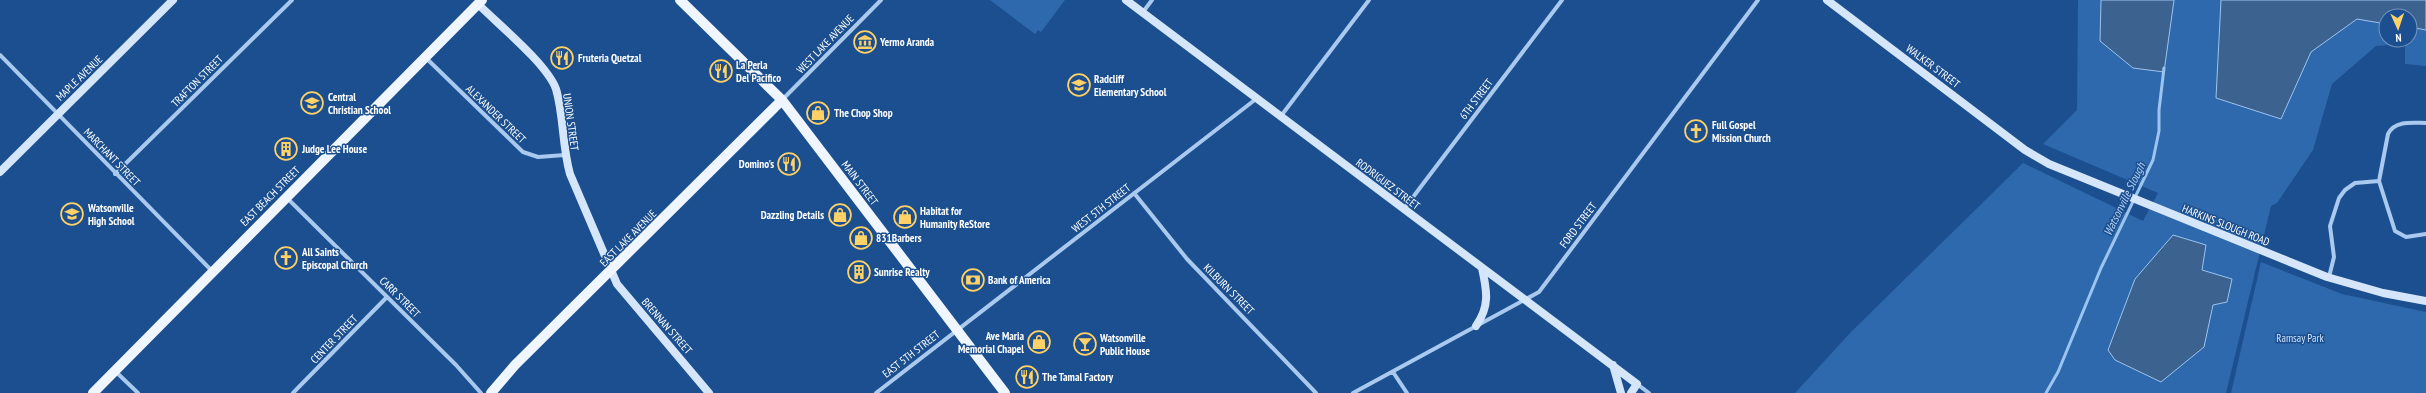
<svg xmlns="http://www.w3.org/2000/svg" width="2426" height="393" viewBox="0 0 2426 393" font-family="'PT Sans Narrow',sans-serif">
<rect width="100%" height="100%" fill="#1b4f8f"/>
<path fill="#2e69ad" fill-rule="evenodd" d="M990,0H1065L1041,32L1038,30L1035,34Z
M2078,0H2426V66L2405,64V44L2376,46L2332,84L2313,150L2277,203L2271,206L2226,393H1795L1851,332L2023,163L2143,221L2158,193L2043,144L2077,110ZM2386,16H2410V40H2386Z
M2261,262L2342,294L2426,312V393H2231Z"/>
<path fill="#3c6290" stroke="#9cc4f0" d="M2101,0H2174L2164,72L2133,68L2100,41Z
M2221,0H2426V30L2410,27V16H2386V24L2357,19L2311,52L2281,119L2216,98Z
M2173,235L2206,245L2202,270L2232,279L2227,302L2213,305L2204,347L2161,382L2115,360L2108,350L2135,279Z"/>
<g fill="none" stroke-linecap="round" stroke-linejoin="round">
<path stroke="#9cc4f0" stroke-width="3" d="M2046,393L2058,372L2101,268L2153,160L2159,131V110L2164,68"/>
<path stroke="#a9c9ee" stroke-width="4" d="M1143,12L1152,0
M0,55L212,271
M426,58L523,152L538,157L565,155
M782,100L881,0
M1281,116L1369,0
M2426,123C2413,123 2395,120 2388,134L2379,181L2395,231L2406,237L2426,234
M115,174L292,0
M1134,193L1187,259L1316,393
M287,198L456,365L481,393
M1404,209L1562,0
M2329,277L2334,257L2330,226L2339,198L2345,190L2355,183L2379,181
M115,371L138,393
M1393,372L1407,393
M1637,384L1649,393
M293,393L387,297
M876,393L1256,99
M1353,393L1539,292L1758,0"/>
<path stroke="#d6e6fa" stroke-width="8" d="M1126,0L1637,384L1631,393
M1827,0L2025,150L2049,164L2327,277L2383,293L2426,301
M478,4C499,25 547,64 556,89C564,116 562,146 570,174L617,284L709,393
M0,172L173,0
M1476,326C1490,306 1487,291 1482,268
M1613,365L1621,393"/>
<path stroke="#f0f6ff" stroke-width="10" d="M680,0L782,100L1005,393
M93,393L482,0
M491,393L515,365L782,100"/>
</g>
<defs>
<g id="museum-ring" transform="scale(1.15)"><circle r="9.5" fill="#1b4f8f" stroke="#ffd166" stroke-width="1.5"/><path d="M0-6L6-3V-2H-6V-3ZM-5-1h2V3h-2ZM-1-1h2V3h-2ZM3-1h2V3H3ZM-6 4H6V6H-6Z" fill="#ffd166"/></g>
<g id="restaurant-ring" transform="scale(1.15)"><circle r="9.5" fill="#1b4f8f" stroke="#ffd166" stroke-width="1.5"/><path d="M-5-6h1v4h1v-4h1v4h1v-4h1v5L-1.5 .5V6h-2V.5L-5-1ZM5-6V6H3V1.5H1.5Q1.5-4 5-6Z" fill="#ffd166"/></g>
<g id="school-ring" transform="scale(1.15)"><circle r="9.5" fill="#1b4f8f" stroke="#ffd166" stroke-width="1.5"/><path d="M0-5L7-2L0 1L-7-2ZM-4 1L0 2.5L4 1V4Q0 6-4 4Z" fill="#ffd166"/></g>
<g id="shop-ring" transform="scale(1.15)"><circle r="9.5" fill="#1b4f8f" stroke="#ffd166" stroke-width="1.5"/><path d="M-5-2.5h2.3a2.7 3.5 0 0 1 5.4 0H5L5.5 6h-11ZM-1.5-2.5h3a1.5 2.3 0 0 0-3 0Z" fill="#ffd166"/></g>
<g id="church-ring" transform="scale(1.15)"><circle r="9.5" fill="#1b4f8f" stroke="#ffd166" stroke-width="1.5"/><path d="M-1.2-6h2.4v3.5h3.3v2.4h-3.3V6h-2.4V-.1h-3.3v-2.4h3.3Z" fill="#ffd166"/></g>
<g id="building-ring" transform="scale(1.15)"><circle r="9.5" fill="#1b4f8f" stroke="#ffd166" stroke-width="1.5"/><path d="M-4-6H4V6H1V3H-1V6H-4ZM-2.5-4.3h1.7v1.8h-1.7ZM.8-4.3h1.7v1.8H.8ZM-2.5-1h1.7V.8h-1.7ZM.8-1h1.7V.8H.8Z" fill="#ffd166"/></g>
<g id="bank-ring" transform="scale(1.15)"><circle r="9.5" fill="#1b4f8f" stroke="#ffd166" stroke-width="1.5"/><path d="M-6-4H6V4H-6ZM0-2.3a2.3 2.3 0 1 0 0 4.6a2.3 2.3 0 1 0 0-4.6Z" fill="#ffd166"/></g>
<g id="bar-ring" transform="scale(1.15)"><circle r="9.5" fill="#1b4f8f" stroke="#ffd166" stroke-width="1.5"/><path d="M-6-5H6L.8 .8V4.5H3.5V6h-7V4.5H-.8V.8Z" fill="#ffd166"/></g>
</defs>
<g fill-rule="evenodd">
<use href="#museum-ring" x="865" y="42"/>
<use href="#restaurant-ring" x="562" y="58"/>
<use href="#restaurant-ring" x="721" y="71"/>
<use href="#school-ring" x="1079" y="85"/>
<use href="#school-ring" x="312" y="103"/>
<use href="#shop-ring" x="818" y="113"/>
<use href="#church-ring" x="1696" y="131"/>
<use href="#building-ring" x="286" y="149"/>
<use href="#restaurant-ring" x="789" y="164"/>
<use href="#school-ring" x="72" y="214"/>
<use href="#shop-ring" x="840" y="215"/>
<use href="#shop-ring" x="905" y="217"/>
<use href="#shop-ring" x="861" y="238"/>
<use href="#church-ring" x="286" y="258"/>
<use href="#building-ring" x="859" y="272"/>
<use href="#bank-ring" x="973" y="280"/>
<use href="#shop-ring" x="1039" y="342"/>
<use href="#bar-ring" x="1085" y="344"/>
<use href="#restaurant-ring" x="1027" y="377"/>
</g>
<g text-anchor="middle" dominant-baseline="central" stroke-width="3" stroke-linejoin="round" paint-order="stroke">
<g font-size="11" font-weight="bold" fill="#fff" stroke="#1b4f8f" text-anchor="start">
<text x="880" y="42">Yermo Aranda</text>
<text x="578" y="58">Fruteria Quetzal</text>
<text x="736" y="65">La Perla<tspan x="736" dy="13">Del Pacifico</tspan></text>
<text x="1094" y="79">Radcliff<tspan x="1094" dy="13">Elementary School</tspan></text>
<text x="328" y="97">Central<tspan x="328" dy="13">Christian School</tspan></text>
<text x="834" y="113">The Chop Shop</text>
<text x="1712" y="125">Full Gospel<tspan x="1712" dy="13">Mission Church</tspan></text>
<text x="302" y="149">Judge Lee House</text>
<text x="774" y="164" text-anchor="end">Domino's</text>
<text x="88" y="208">Watsonville<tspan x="88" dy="13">High School</tspan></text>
<text x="920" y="211">Habitat for<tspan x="920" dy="13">Humanity ReStore</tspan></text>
<text x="824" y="215" text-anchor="end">Dazzling Details</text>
<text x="876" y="238">831Barbers</text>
<text x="302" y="252">All Saints<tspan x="302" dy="13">Episcopal Church</tspan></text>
<text x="874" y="272">Sunrise Realty</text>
<text x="988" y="280">Bank of America</text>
<text x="1024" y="336" text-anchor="end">Ave Maria<tspan x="1024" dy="13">Memorial Chapel</tspan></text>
<text x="1100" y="338">Watsonville<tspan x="1100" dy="13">Public House</tspan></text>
<text x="1042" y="377">The Tamal Factory</text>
</g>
<g font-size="11" fill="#fff" stroke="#1b4f8f">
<text transform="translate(825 44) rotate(-46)">WEST LAKE AVENUE</text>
<text transform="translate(1933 66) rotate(37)">WALKER STREET</text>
<text transform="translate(79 78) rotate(-44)">MAPLE AVENUE</text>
<text transform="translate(197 81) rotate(-45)">TRAFTON STREET</text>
<text transform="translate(1476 99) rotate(-53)">6TH STREET</text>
<text transform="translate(496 114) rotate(44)">ALEXANDER STREET</text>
<text transform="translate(571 122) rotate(82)">UNION STREET</text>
<text transform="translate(112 157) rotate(46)">MARCHANT STREET</text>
<text transform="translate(860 183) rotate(53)">MAIN STREET</text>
<text transform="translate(1388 184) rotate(37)">RODRIGUEZ STREET</text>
<text transform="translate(270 196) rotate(-45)">EAST BEACH STREET</text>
<text transform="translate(1101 208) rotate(-38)">WEST 5TH STREET</text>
<text transform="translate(1578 225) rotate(-53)">FORD STREET</text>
<text transform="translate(2226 225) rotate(22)">HARKINS SLOUGH ROAD</text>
<text transform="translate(628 238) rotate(-45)">EAST LAKE AVENUE</text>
<text transform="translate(1229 289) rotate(45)">KILBURN STREET</text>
<text transform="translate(400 297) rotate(45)">CARR STREET</text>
<text transform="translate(667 326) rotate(49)">BRENNAN STREET</text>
<text transform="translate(334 339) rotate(-46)">CENTER STREET</text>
<text transform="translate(911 354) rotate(-38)">EAST 5TH STREET</text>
</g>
<g font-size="11" fill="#cfe3fa" stroke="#1b4f8f">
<text x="2300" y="338">Ramsay Park</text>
</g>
<g font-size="12" font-style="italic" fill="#b5d3f5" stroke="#1b4f8f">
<text transform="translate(2124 199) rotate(-64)">Watsonville Slough</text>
</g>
</g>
<g transform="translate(2398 28) rotate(177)"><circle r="19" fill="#1b4f8f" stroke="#7695bc"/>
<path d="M0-3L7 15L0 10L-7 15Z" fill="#ffd166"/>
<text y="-6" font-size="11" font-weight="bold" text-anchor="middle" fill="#ffffff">N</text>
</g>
</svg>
